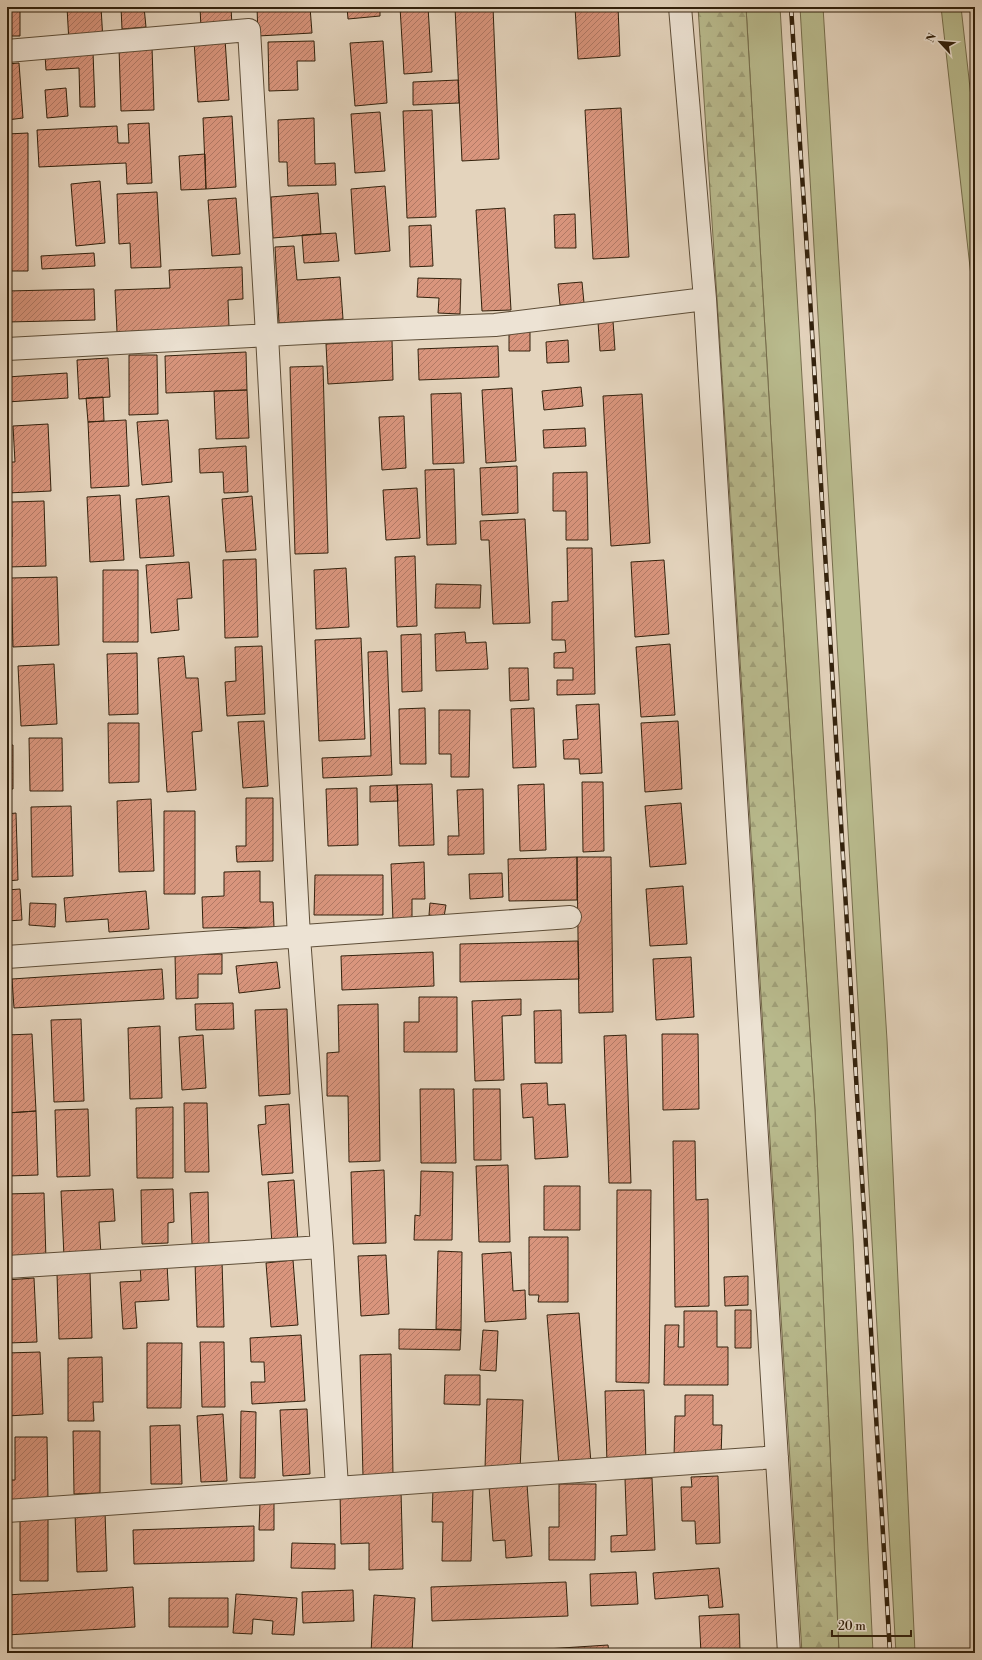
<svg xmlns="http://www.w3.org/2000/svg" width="982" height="1660" viewBox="0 0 982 1660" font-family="'Libre Bodoni',serif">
<defs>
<pattern id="forest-firs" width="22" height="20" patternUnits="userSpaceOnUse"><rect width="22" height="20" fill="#b9bb8e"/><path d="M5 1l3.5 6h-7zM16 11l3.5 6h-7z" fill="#a0a079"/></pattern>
<pattern id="building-hatch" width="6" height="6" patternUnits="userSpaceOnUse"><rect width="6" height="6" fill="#d9957d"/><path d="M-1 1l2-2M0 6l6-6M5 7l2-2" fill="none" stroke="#b17965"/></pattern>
</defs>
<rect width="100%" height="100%" fill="#e4d4bd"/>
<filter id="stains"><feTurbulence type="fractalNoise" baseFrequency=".005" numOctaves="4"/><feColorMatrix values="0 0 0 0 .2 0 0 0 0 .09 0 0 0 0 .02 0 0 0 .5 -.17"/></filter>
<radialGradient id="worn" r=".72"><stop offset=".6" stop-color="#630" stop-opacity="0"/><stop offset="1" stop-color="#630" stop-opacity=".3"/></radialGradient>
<path fill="#b9bb8e" stroke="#766e4d" d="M746,7H780L853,1237L873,1653H839L815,1110L776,517Z
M800,7H823L887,1040L915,1653H896Z
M941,7H961L975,133V312Z"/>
<path fill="url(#forest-firs)" stroke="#766e4d" d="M698,7H746L776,517L815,1110L839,1653H802L728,467Z"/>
<path fill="url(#building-hatch)" stroke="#32210c" d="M7,7H20V36H7Z
M67,7H101L103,41L69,43Z
M121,7H144L146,27L122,29Z
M200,7H231L232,26L201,28Z
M257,7H310L312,33L258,36Z
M347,7H380V16L348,19Z
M400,7H428L432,72L404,74Z
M455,7H493L499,159L462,161Z
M575,7H618L620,56L578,59Z
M225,39L229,100L198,102L194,41Z
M314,41L315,61H297L298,90L269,91L268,42Z
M383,41L387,103L355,106L350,43Z
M152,47L154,110L121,111L119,48Z
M93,52L95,107H80L79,68L46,70L45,55Z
M19,63L23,118L7,120V64Z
M458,80L459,103L413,105V82Z
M66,88L68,116L47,118L45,90Z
M621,108L629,257L593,259L585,110Z
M432,110L436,217L407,218L403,111Z
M380,112L385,171L355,173L351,114Z
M232,116L236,187L206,189L203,118Z
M314,118L315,164L335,163L336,185L288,186L287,162H279L278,120Z
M149,123L152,183L127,184L126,163L39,167L37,130L117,126L118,143H129L128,124Z
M28,133V271H7V134Z
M205,154L206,189L181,190L179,156Z
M100,181L105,243L76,246L71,184Z
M385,186L390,251L355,254L351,189Z
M157,192L161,267L131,268L130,243L119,244L117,194Z
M318,193L321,234L273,238L271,197Z
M236,198L240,254L212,256L208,200Z
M505,208L511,310L482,311L476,210Z
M575,214L576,248H555L554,215Z
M431,225L433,266L410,267L409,226Z
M336,233L339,261L304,263L302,235Z
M294,246L297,280L340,277L343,319L279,323L275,247Z
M94,253L95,266L42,269L41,256Z
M242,267L243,299L228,300L229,327L117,332L115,290L170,288L169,270Z
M418,278L461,279L460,314L438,313L439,298L417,297Z
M582,282L584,303L560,305L558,284Z
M94,289L95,320L7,322V291Z
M613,321L615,350L600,351L598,322Z
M530,332V351H509V333Z
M392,340L393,380L328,384L326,344Z
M568,340L569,362L547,363L546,342Z
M498,346L499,377L419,380L418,349Z
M246,352L247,390L166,393L165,356Z
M129,355H157L158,414L129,415Z
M108,358L110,397L79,399L77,360Z
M323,366L328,553L295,554L290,367Z
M67,373L68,398L7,402V377Z
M581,387L583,406L544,410L542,391Z
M512,388L516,461L486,463L482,390Z
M247,390L249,438L216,439L214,391Z
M461,393L464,463L433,464L431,394Z
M642,394L650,543L611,546L603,396Z
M103,397L104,421L88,422L86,398Z
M404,416L406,468L382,470L379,417Z
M126,420L129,486L91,488L88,422Z
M168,420L172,482L142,485L137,422Z
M48,424L51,491L7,493V462H15L13,426Z
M585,428L586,446L544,448L543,430Z
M246,446L248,492L224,493L223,472L200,473L199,449Z
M517,466L518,513L482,515L480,468Z
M454,469L456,544L427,545L425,470Z
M587,472L588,540H566V511H553V473Z
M417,488L420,538L386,540L383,490Z
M120,495L124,560L90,562L87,497Z
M169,496L174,556L140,558L136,499Z
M252,496L256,550L226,552L222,499Z
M44,501L46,566L7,567V537H12L11,502Z
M525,519L530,623L493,624L489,540H481L480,521Z
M567,548H592L595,694L557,695V680H573V668H554V653L566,652L565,640H552V602L568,601Z
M415,556L417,626L397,627L395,557Z
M256,559L258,637L225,638L223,560Z
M664,560L669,634L635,637L631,562Z
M189,562L192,598L177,599L179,630L151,633L146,565Z
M346,568L349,627L316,629L314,570Z
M103,570H138V642H103Z
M57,577L59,645L13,647L11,578Z
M436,584L481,585L480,608H435Z
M465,632L466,643L486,642L488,669L436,671L435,634Z
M421,634L422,691L402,692L401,635Z
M361,638L365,739L319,741L315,640Z
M670,644L675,715L641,717L636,647Z
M262,646L265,714L227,716L225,682L236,681L235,647Z
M387,651L392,775L323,778L322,758L371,756L368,652Z
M137,653L138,714L109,715L107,654Z
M184,656L186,678H198L202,731L192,732L196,790L167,792L158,658Z
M54,664L57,724L21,726L18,666Z
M509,668H528L529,700L510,701Z
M599,704L602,773L580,774L579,759H564L563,740L578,739L576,705Z
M425,708L426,764H400L399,709Z
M534,708L536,767L513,768L511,709Z
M439,710H470L469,777H451V754H439Z
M264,721L268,786L243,788L238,722Z
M678,721L682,789L645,792L641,723Z
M108,723H139V782L109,783Z
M29,738H62L63,791H30Z
M7,745H13V789H7Z
M582,782H603L604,851L583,852Z
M432,784L434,845L399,846L397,785Z
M544,784L546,850L520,851L518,785Z
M397,785L398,801L370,802V786Z
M357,788L358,845L328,846L326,789Z
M483,789L484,854L448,855V836H459L457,790Z
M246,798H273V861L237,862L236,846H246Z
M151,799L154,871L119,872L117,801Z
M681,803L686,864L650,867L645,806Z
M71,806L73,876L32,877L31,807Z
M164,811H195V894H164Z
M16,813L18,880L7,881V814Z
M577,857V900L509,901L508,859Z
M577,857H611L613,1012L579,1013Z
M424,862L425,899H412V921L393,922L391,864Z
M260,871V902H273L274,927L203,928L202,897L224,896V872Z
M502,873L503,897L470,899L469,874Z
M315,875H383V915H314Z
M683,886L687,944L650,946L646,889Z
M20,889L22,920L7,921V890Z
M146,891L149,929L109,932L108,919L66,922L64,898Z
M30,903L56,904L55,927L29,925Z
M430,903L446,905L444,917L429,915Z
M578,941L579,979L460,982V944Z
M433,952L434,986L342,990L341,956Z
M222,954V974H198V998L176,999L175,955Z
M691,957L694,1017L656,1020L653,959Z
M277,962L280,988L239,993L236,966Z
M162,969L164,999L14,1008L12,979Z
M419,997H457V1052H404V1022H419Z
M521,999V1015L502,1016L504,1080L475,1081L472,1001Z
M233,1003L234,1029L196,1030L195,1004Z
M378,1004L380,1161L349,1162L348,1096H327V1053L339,1052L338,1005Z
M287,1009L290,1094L259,1096L255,1010Z
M561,1010L562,1063H535L534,1011Z
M81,1019L84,1101L54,1102L51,1020Z
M160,1026L162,1098L130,1099L128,1028Z
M32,1034L36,1111L7,1113V1035Z
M662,1034H698L699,1109L663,1110Z
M203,1035L206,1088L182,1090L179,1037Z
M626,1035L631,1183H609L604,1036Z
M547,1083L548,1105L565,1104L568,1157L535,1159L533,1117L523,1118L521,1084Z
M420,1089H454L456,1163H421Z
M473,1089H500L501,1160H474Z
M184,1103H207L209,1172H185Z
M289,1104L293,1173L262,1175L258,1125L266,1124L265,1106Z
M173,1107V1178H137L136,1108Z
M88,1109L90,1176L57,1177L55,1110Z
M36,1111L38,1175L8,1176L7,1113Z
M673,1141H695L696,1200L708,1199L709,1306L675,1307Z
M508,1165L510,1242H479L476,1166Z
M384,1170L386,1243L353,1244L351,1172Z
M421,1171L453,1172L452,1240H414L415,1215L420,1216Z
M294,1180L298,1243L272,1245L268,1182Z
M544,1186H580V1230H544Z
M113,1189L115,1221L99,1222L101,1255L64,1257L61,1191Z
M173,1189L174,1222L168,1223V1243L142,1244L141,1190Z
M617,1190H651L649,1383L616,1382Z
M208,1192L209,1244H192L190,1193Z
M44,1193L46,1260L9,1262L7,1194Z
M529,1237H568V1302H538L539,1295H529Z
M438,1251L462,1252L461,1330L436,1329Z
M511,1252L513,1291L525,1290L526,1319L485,1322L482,1254Z
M386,1255L389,1314L361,1316L358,1256Z
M293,1260L298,1325L271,1327L266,1263Z
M222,1261L224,1327H197L195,1262Z
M167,1264L169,1300L135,1302L137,1328L123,1329L120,1282L141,1281L140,1265Z
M90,1273L92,1338L59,1339L57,1274Z
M748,1276V1305L725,1306L724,1277Z
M34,1278L37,1342L8,1343L7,1280Z
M735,1310H751V1348H735Z
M684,1311H717V1347H728V1385H664L665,1325H679L678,1347H684Z
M579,1313L591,1463L559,1466L547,1315Z
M399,1329L461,1330L460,1350L399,1349Z
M483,1330L498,1331L496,1371L480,1370Z
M301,1335L305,1401L252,1404L251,1382H265L264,1362H251L250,1338Z
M200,1342H224L225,1407H202Z
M147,1343H182L181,1408H147Z
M40,1352L43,1414L7,1416V1353Z
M391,1354L393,1476L363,1477L360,1355Z
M102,1357L103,1402H93L94,1421H68V1358Z
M445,1375H480V1405L444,1404Z
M644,1390L646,1463L607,1464L605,1391Z
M685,1395H713V1425H722L721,1458H674L675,1416H685Z
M487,1399L523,1400L520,1470L485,1469Z
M307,1409L310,1474L283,1476L280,1410Z
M241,1411L256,1412L255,1478H240Z
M223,1414L227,1481L201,1482L197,1416Z
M180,1425L182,1484H151L150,1426Z
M73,1431H100V1493L74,1494Z
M15,1437H47L48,1500H7V1480H15Z
M718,1476L720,1543L696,1544L695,1521H682L681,1487H692L691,1477Z
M652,1478L655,1550L611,1552V1536L627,1535L625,1479Z
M527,1484L532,1556L506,1558L505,1540L493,1541L489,1486Z
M559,1484H596L595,1560H549V1527H559Z
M433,1487L473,1488L471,1561H442L443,1522H432Z
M401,1491L403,1569L369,1570V1543L341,1544L340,1492Z
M260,1502L274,1503V1530H259Z
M105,1512L107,1571L77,1572L75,1513Z
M20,1515H48V1581H20Z
M7,1519H9V1570H7Z
M254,1526V1561L134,1564L133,1530Z
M292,1543L335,1544V1569L291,1568Z
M719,1568L723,1607L709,1608L708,1595L655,1599L653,1573Z
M636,1572L638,1604L591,1606L590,1574Z
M566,1582L568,1616L432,1621L431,1587Z
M133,1587L135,1627L7,1635V1595Z
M353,1590L354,1621L303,1623L302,1592Z
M236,1594L297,1598L294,1635L272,1634L273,1621L253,1619L252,1634L233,1633Z
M374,1595L415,1598L412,1653H371Z
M169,1598H228V1627H169Z
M739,1614L740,1653H701L699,1616Z
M608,1645L609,1653H500V1652Z
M228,1650H259V1653H228Z"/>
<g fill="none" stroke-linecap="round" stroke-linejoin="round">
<g stroke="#5e4e38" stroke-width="24">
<path id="street" d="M680,7L705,299L789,1653
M7,51L249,30L267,335L299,937L322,1247L337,1487
M7,349L324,332L495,325L705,299
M7,957L570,917
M7,1267L322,1247
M7,1511L777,1457"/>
</g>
<use href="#street" stroke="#ede3d4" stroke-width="22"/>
<g stroke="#32210c" stroke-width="4.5">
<path id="rail" d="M791,7L809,281L890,1653
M972,7L975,32"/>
</g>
<use href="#rail" stroke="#ede3d4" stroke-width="3" stroke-dasharray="9" stroke-linecap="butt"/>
</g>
<rect width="982" height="1660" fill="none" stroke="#e4d4bd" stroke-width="24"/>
<rect x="8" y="8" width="966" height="1644" fill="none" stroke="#32210c" stroke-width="2"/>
<rect x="12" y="12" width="958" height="1636" fill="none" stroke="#32210c"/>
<g transform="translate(940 42) rotate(296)" stroke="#ede3d4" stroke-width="3" paint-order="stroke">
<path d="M0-3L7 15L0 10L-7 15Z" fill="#32210c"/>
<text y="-6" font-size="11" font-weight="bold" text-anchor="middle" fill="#32210c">N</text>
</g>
<path d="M832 1630v6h79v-6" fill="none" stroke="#32210c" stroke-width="2"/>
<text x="838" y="1630" font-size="12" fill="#32210c" stroke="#ede3d4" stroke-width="3" paint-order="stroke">20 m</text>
<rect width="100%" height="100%" filter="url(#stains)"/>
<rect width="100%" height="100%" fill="url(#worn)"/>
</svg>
